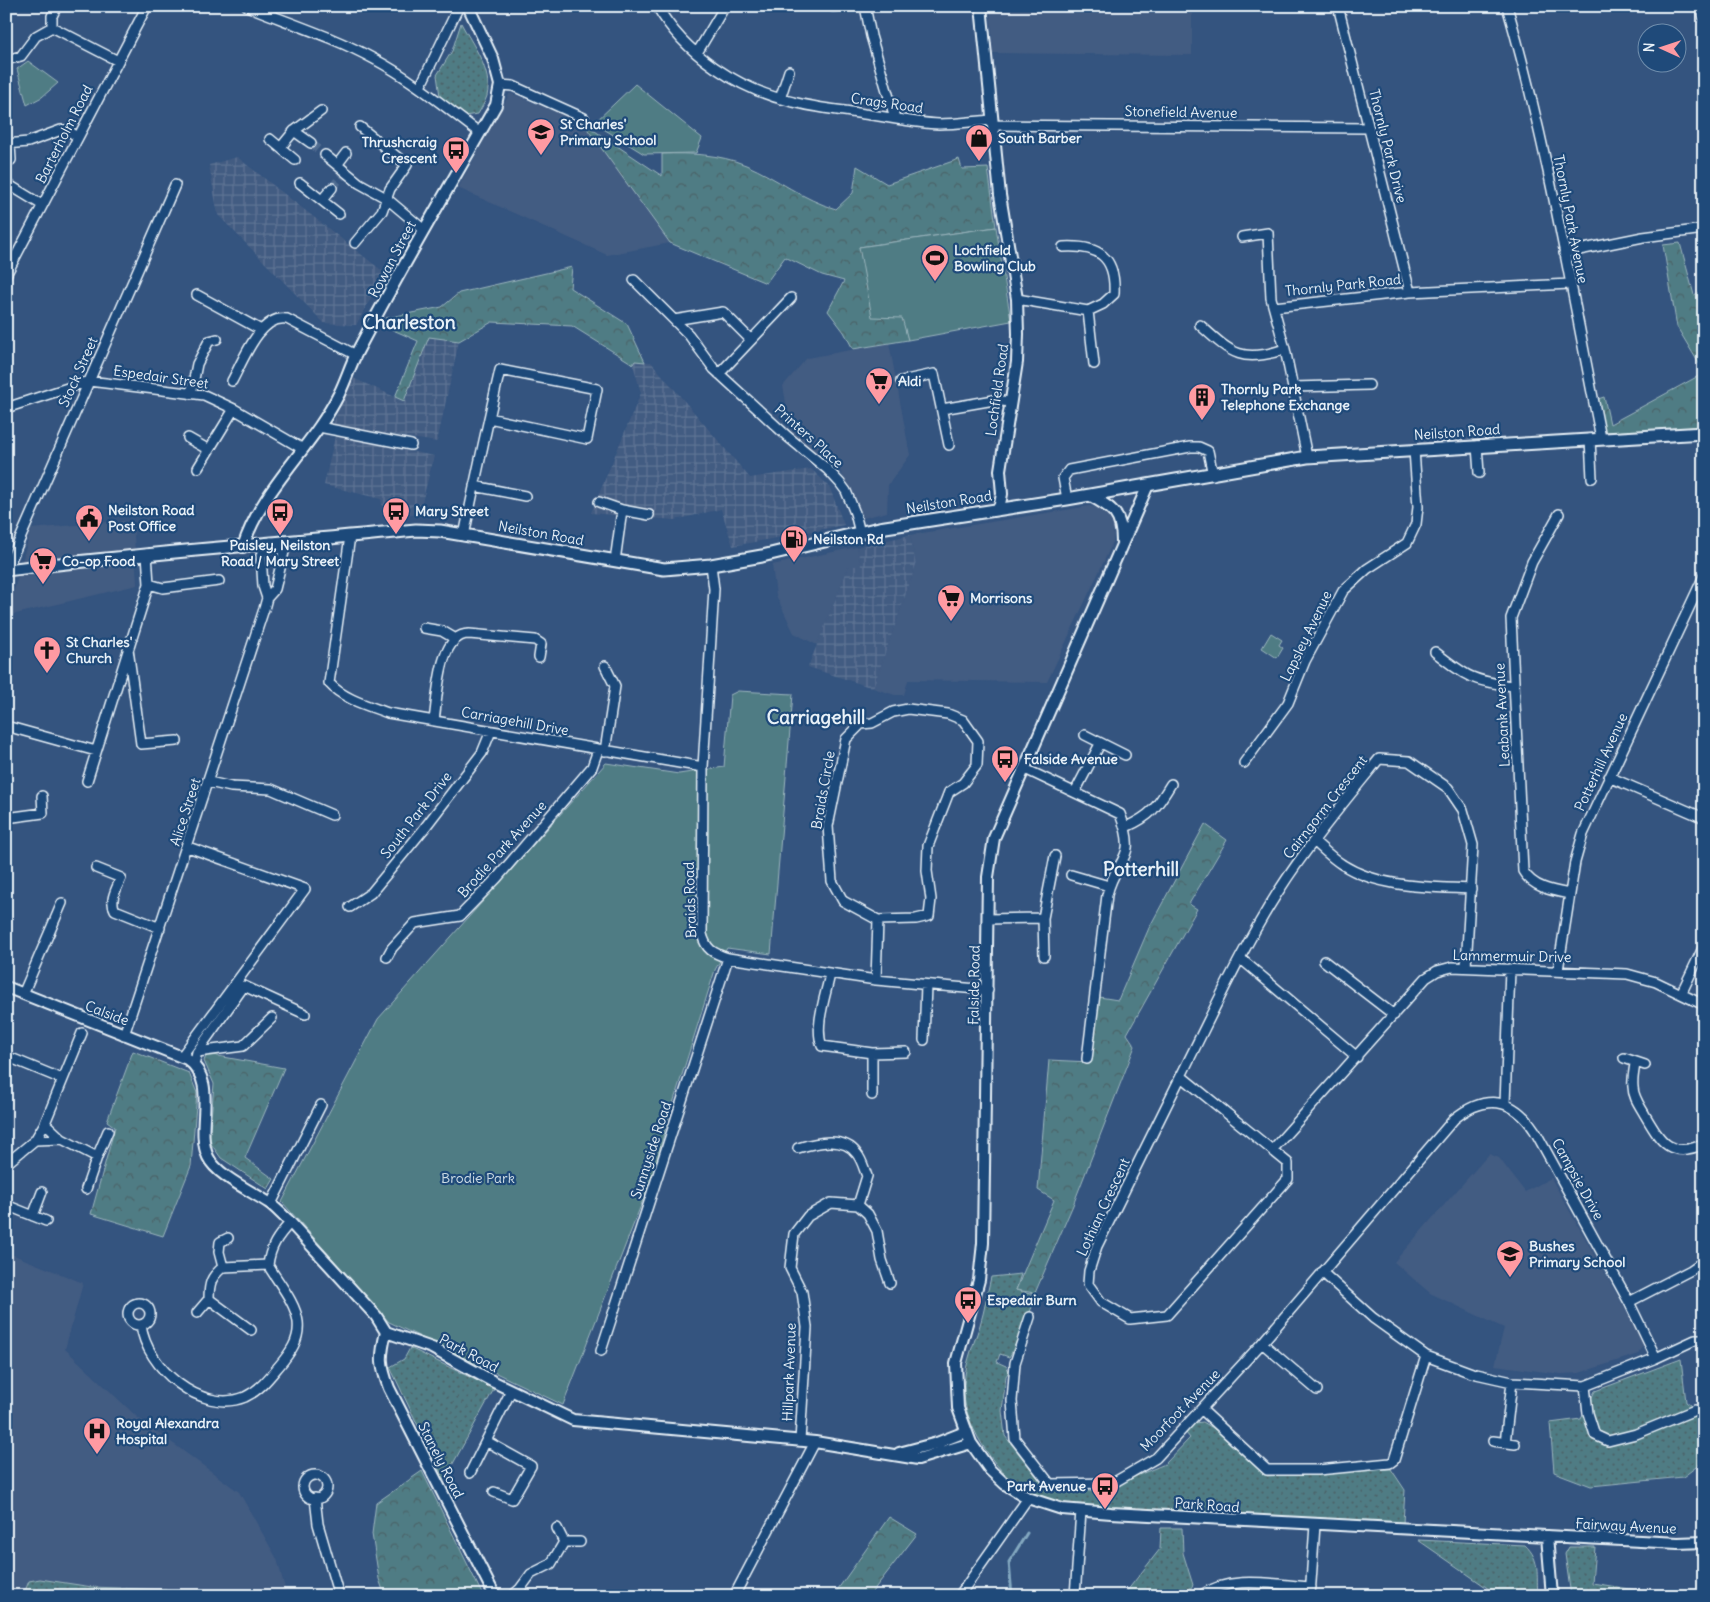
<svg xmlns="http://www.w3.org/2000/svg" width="1710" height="1602" viewBox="0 0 1710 1602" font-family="Delius,sans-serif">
<defs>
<pattern id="industrial-grid" width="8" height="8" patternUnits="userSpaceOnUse" patternTransform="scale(1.25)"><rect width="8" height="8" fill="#435c82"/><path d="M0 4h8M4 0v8" fill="none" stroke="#5e7494"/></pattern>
<pattern id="grass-dots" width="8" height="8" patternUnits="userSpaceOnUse" patternTransform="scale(1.25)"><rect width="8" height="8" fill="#507c84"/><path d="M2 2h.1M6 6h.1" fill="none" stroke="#4b6267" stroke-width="1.8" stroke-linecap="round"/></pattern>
<pattern id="forest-crowns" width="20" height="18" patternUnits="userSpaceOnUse" patternTransform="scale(1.25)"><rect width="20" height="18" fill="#507c84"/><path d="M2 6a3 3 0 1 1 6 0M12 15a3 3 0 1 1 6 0" fill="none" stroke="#4b6267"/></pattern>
</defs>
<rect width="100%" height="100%" fill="#34547f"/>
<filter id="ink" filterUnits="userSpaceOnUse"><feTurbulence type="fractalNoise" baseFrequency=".02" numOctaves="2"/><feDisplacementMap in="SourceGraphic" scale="10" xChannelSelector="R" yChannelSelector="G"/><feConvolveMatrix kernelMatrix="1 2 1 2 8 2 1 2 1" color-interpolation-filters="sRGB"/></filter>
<g filter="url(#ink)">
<path fill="#435c82" d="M990,6H1192V55L993,53Z
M510,93L583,123L670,243L607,255L458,188Z
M889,343L910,455L888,485L887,512L863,518L838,466L793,440L783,386L807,358Z
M1090,506L1106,510L1114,520L1113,542L1047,682L908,680L904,695H895L873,688L916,565L910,535Z
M133,520L137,585L7,616L31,529Z
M857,547L861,566H849L817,645L794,633L776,595L772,565Z
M1489,1154L1499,1158L1525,1192L1551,1178L1642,1339L1643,1347L1638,1354L1579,1373L1561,1374L1495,1365L1504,1328L1430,1293L1394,1262Z
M6,1252L83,1283L65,1349L137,1417L239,1492L277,1559L287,1596H6Z"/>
<path fill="url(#industrial-grid)" d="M237,157L385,273L356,325L324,323L218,215L209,165Z
M429,337L459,341L437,442L337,426L333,423L353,378L404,401Z
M635,361L651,362L750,478L811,469L829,486L844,525L733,546L721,509L675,520L591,513L641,393L633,364Z
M335,436L434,456L419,514L384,516L381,499L324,485Z
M910,535L916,565L873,688L808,667L849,566H861L857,547Z"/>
<path fill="url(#grass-dots)" stroke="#9cb6be" d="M461,23C472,44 493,71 487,96C485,102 481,109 478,114L464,116L440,96L437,75L452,51Z
M1021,1274L1016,1290L1037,1296L1011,1354L1009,1357L1000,1354L997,1362L1006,1366L1009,1371L1006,1376L1002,1411L1005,1436L1044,1486L1100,1491L1165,1464L1190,1438L1186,1433L1194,1423L1203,1422L1213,1428L1267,1476L1391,1469L1405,1490L1403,1523C1338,1520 1272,1516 1207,1513C1160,1512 1072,1514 1031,1494C1001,1480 965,1428 964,1394C963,1368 972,1349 980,1325C985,1309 987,1293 991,1277Z
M410,1348L494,1389L444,1480L390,1367L404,1359Z
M1681,1359L1686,1402L1704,1416V1461L1683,1477L1591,1486L1554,1472L1550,1423L1581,1419L1595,1391Z
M1161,1528H1182L1183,1553L1193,1585L1185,1596H1123L1160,1549Z
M1418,1540L1525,1545C1541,1560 1536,1575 1538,1596H1499Z
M1569,1547H1595L1592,1583L1675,1596H1571L1565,1554Z
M40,1579L92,1587L166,1590L186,1596H23L29,1581Z"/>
<path fill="url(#forest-crowns)" stroke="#9cb6be" d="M583,123L662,176V154C690,153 719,154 746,165C777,178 803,200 836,209L853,193L857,166L887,184L959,159L962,169L988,168L996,227L859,247L903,318L908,340L853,349L844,332L828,311L844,281L822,275L785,257L766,283L670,243Z
M1680,243L1694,295L1704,290V372L1677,327L1663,245Z
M572,267L570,288L627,324L645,362L635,361L633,364L572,326L492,322L459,341L429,337L404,401L395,397L418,341L382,325L386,318L442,307L459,293Z
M1704,373V429L1603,432L1598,399L1604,397L1610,424Z
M1205,824L1227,840L1189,904L1197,909L1127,1034L1135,1046L1073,1205L1035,1293L1016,1290L1054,1200L1038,1190L1049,1060L1090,1062L1099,997L1118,1000L1149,928Z
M133,1051L189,1073L197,1093L191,1166L163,1236L91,1214L115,1127L107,1121Z
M207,1054L284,1068L245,1158L274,1179L268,1189L221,1158L209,1141L214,1084L204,1061Z
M422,1471L483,1596H385L379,1579L372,1534L376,1503Z
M889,1517L917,1534L869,1596H833Z"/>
<path fill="#507c84" stroke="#9cb6be" d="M28,61L58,83L42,97L27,105L17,69Z
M635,84L702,138L696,153L644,154L594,123Z
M996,227L1011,321L908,340L902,318L872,317L859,247Z
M1271,633L1282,640L1279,645L1283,648L1277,658L1262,648Z
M738,691L793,694L771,954L727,948L715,970L669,1116L652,1177L563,1405L389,1322L282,1202L378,1019L606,763L679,774L724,767L730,695Z"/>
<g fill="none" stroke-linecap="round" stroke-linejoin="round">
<path stroke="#83a8c0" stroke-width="3" d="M1012,1596L1009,1562L1027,1533"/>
<path stroke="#4f6c91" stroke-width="9" stroke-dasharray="9 4.5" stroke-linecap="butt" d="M311,143L325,155
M332,188L345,172"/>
<g stroke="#e8f1f8" stroke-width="12">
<path id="minor" d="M247,6C289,23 334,37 374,59C412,79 445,107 480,133
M657,6C684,54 739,90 793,102C816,108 840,110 864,114C889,117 914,123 939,124C957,124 975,121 992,120
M865,6L871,36L895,118
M1338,6L1410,292
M1507,6C1548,148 1572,294 1601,438
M1701,6L1704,18
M833,7L839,6
M52,27L118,61
M697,53L725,6
M6,60L21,56L36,36L52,27V16L57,6
M500,85L513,86L584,118
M420,87L459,6
M780,99L789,71
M992,125L1369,128
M294,131L311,143
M270,139L295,160
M6,144L28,142L61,130H67L78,137
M10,144L11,160
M281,147L294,131L321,111
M325,155L359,183L386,198L423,229
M337,165L346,153
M6,183L42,205
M300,183L339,214
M322,200L332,188
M1242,237L1268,233L1271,298L1285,349L1307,457
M355,243L382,211L390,189L407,165L360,127
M1564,253L1643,237L1704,229
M6,275L147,6
M634,280L689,335L714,369L788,437L827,469L840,483L846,491L855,513L860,533
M197,295L261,330
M1017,299L1088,311L1103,304L1114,294C1116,256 1098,245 1063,247
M1274,307L1410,292L1570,284
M1088,311L1094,364
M674,320L723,312L750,339
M1200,325C1231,353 1241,364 1285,349
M719,374L791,298
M232,381C243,361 260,314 287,319L356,355
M901,381L934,374L949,445
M1293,387L1369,385
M191,394L197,364L209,341L217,339
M6,408L89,381L204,395L234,409L303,449
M942,409L994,400L1010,402
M319,427L411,445
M188,438L209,450
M1590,439L1592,478
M1477,446L1479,473
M198,468L234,409
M474,486L525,496
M1067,499L1063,478L1069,470L1190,447H1199L1208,451L1213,475
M599,502L622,510L649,515
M1559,514L1532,562L1511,618L1523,871C1533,888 1553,891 1570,894
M350,536L329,683C343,699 369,706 388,713L703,767
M464,536C475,481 487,426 500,370L597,389L587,439L489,418
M615,561L622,510
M711,565L714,589L703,767L702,934C706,950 713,953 728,958L876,980L988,990
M6,571L175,185
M149,584L163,588L219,581
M424,628L442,631L454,638
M128,649L141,744L177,741
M1435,652C1467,677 1472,681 1513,686
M434,720C438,697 438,634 469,634L535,640L541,644L539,657
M6,726L96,751
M1085,735L1125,755
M605,751L615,686L605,666
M1244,763L1288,703L1305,661L1343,591L1367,569L1407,543L1416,524L1418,507L1414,450
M1025,769L1120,814C1139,862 1116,856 1107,895L1087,1059
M1609,777L1704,818
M87,781L149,584L147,554
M209,782L231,787L271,789L332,815
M1075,792L1100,744
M6,818L43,813L42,796
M1126,827C1151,816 1157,807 1171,784
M1314,841C1323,849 1333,859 1343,865C1379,888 1430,887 1471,889
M96,868L121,878C117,888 109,900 115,910L160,928
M1071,875L1109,886
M350,907L371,893L423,830L482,753L491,731
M988,919L1043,918
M1044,956L1043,918L1055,856
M387,957L392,948L415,923L460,916L497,878L592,767L598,750
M1240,958L1357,1057
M1324,961L1394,1015
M1558,970L1575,862L1583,834L1704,576
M830,974C826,995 814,1026 822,1046L872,1053L906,1052
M876,980L878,920L843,901L832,881L828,826L846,739L861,724L872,723L893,712L908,709L948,714L963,720L978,741L977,765L963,783L949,792L928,846L927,871L931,899L929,916L916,919L878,920
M23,994L62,903
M1681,994L1704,946
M124,1035L264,609L267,598L263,586L261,555L271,542L284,552L275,589L267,598
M924,1040L926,985
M197,1052L243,1046L272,1018
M872,1053V1095
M6,1056L62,1079
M181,1057L305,889L188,847
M1624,1058L1645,1065
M1635,1064C1634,1071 1632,1079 1633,1087C1633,1097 1640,1106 1645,1115C1661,1142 1670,1159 1704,1144
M194,1065L197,1052L244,986L305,1014
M1181,1076L1288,1163V1179L1167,1315L1130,1319L1101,1302L1088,1284L1089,1271L1097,1246Z
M1181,1076C1212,1014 1241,950 1278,892C1308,845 1344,802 1379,759L1409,761L1448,788L1463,810L1473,845L1466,967
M1505,1104L1510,969
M62,1139L97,1157L108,1131
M35,1140L62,1139L45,1123
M798,1148C815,1143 844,1135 857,1154C862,1160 864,1169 867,1176L858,1205
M1273,1149L1426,978L1437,971L1452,967L1627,974L1656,982L1704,1005
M6,1164L35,1140L45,1123L82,1033
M86,1189L97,1157
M271,1204L321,1105
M6,1205L46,1221
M33,1216L42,1192
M268,1265C270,1247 278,1236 290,1223
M223,1267C211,1277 209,1283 209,1299L251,1330
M1322,1272L1373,1318L1426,1356L1472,1373L1512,1382L1585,1386L1656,1358L1695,1340H1704
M1629,1302L1691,1270L1704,1261
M128 1314a11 11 0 1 1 22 0a11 11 0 1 1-22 0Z
M197,1313L209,1299
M1030,1317L1015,1363L1012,1401L1015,1439L1050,1484L1113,1483L1156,1458L1262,1343L1454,1119C1485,1094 1513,1097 1535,1131L1629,1302L1656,1358
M141,1325C146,1367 201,1415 245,1397C260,1390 269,1378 279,1366C290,1353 300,1340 298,1322C296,1303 278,1282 268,1265L223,1267L219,1252L220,1242L228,1238
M1262,1343L1317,1390
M601,1351L728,958
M1585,1386L1588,1413L1595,1435L1608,1441L1636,1434L1695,1410
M1201,1409L1267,1470H1318L1390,1463L1394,1460L1426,1356
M486,1441L531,1466L512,1499L494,1492
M800,1441L807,1327L802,1292L790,1268L794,1234L808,1216L831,1203L858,1205L868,1214L877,1231L882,1260L890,1283
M1493,1441L1515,1444
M1505,1443L1512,1382
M470,1473L511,1391
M303 1487a12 12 0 1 1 24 0a12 12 0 1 1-24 0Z
M315,1498L318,1524L339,1596
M557,1528L564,1542H580
M512,1596L520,1589L531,1574L551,1564L564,1542
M734,1596L815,1442
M959,1596L1028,1498
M1075,1596L1081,1511
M1200,1596C1231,1574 1275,1585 1311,1587
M1310,1596L1315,1525"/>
</g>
<g stroke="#e8f1f8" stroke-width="14">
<path id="tertiary" d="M981,6L1000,195L1017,299L1018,334L1017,362L1000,470L1002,494L999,509
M1148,485L994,838L988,877L983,1243L979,1280L956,1363L958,1408L971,1443L990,1470L1005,1484L1028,1498L1062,1509L1111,1513L1678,1543L1704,1542
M1089,495C1113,508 1122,514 1122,542
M243,547C261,489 312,448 339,394C346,380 350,366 357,352C401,268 449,187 496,105L500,85L493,59L468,6
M6,987L187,1059C220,1083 194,1126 208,1157C216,1175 253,1192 269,1203C276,1208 281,1214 287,1219L376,1316L386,1332L432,1348L492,1381L573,1420L815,1442L918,1459L971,1443
M386,1332C380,1357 380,1364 389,1388L495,1596
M899,1453L937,1443L965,1432
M1547,1536L1552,1596"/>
</g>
<g stroke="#e8f1f8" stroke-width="15">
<path id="secondary" d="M6,570C143,553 279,543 416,530L440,531L664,569L711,565L762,556L879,528L1067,499L1307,457L1704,433"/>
</g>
<use href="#minor" stroke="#1f4a7a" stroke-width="9"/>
<use href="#tertiary" stroke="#1f4a7a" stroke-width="10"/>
<use href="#secondary" stroke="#1f4a7a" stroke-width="11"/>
</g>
</g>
<defs>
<g id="school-pin" transform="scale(1.4375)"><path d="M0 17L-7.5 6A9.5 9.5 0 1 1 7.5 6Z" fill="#ff9aa2" stroke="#1f4a7a"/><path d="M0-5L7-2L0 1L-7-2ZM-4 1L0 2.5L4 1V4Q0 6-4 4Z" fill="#111"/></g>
<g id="shop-pin" transform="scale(1.4375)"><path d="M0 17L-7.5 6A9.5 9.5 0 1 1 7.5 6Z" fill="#ff9aa2" stroke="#1f4a7a"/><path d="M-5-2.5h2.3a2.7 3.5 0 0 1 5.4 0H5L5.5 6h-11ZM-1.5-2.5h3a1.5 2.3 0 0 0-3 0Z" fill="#111"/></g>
<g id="bus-pin" transform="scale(1.4375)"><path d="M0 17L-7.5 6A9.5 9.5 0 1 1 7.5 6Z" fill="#ff9aa2" stroke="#1f4a7a"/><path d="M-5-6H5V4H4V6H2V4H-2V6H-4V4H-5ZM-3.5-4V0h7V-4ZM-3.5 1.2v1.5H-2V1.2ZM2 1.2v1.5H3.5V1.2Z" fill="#111"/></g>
<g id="stadium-pin" transform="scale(1.4375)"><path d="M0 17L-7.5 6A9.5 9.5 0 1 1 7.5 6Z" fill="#ff9aa2" stroke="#1f4a7a"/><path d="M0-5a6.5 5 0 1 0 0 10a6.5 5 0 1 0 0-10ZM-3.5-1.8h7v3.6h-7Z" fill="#111"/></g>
<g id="supermarket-pin" transform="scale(1.4375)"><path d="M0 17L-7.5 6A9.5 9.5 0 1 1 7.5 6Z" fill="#ff9aa2" stroke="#1f4a7a"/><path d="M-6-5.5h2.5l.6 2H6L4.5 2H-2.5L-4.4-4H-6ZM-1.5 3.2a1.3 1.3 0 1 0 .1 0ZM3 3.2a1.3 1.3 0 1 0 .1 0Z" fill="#111"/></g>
<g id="building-pin" transform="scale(1.4375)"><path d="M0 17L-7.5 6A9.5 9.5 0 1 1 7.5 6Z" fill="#ff9aa2" stroke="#1f4a7a"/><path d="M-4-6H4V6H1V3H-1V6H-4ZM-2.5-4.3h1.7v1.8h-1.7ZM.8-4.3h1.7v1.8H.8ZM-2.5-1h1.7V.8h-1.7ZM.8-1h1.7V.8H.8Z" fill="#111"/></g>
<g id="civic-pin" transform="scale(1.4375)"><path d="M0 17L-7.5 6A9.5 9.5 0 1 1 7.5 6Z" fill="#ff9aa2" stroke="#1f4a7a"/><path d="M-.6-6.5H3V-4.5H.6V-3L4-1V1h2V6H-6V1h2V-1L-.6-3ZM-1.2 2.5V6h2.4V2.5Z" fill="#111"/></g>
<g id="fuel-pin" transform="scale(1.4375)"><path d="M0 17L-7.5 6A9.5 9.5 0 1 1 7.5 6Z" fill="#ff9aa2" stroke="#1f4a7a"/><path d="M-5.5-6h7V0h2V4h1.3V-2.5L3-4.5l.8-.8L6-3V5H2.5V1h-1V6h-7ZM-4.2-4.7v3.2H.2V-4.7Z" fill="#111"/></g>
<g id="church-pin" transform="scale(1.4375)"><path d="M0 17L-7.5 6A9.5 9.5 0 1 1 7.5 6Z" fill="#ff9aa2" stroke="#1f4a7a"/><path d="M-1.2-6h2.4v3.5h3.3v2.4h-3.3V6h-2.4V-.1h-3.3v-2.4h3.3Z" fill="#111"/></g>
<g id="hospital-pin" transform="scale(1.4375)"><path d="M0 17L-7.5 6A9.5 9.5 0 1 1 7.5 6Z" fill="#ff9aa2" stroke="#1f4a7a"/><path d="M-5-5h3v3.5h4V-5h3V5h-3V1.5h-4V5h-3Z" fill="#111"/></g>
</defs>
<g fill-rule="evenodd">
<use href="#school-pin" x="541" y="132"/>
<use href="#shop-pin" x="979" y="138"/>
<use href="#bus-pin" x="456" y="150"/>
<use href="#stadium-pin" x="935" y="258"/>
<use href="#supermarket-pin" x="879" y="381"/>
<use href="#building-pin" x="1202" y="397"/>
<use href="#bus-pin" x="396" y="511"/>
<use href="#bus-pin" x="280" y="512"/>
<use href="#civic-pin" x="89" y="518"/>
<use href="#fuel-pin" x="794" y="539"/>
<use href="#supermarket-pin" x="43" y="561"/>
<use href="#supermarket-pin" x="951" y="598"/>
<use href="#church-pin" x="47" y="650"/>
<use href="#bus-pin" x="1005" y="759"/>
<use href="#school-pin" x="1510" y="1254"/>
<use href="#bus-pin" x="968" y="1300"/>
<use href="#hospital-pin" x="97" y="1431"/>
<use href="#bus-pin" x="1105" y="1486"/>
</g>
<g text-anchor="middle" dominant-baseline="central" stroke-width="4.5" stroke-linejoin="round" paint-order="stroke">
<g font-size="14" fill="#e8f1f8" stroke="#1f4a7a">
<text transform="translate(887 103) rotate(8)">Crags Road</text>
<text transform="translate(1181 112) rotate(1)">Stonefield Avenue</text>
<text transform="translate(64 134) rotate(-63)">Barterholm Road</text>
<text transform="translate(1388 146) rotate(76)">Thornly Park Drive</text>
<text transform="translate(1571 219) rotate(79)">Thornly Park Avenue</text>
<text transform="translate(392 259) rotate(-62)">Rowan Street</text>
<text transform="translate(1343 285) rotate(-6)">Thornly Park Road</text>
<text transform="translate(78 372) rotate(-66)">Stock Street</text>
<text transform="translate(161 377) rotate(8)">Espedair Street</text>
<text transform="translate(997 390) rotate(-82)">Lochfield Road</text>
<text transform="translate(1457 432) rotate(-4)">Neilston Road</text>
<text transform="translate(809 436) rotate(42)">Printers Place</text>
<text transform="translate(949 502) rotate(-9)">Neilston Road</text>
<text transform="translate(541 533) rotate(10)">Neilston Road</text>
<text transform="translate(1306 636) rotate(-64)">Lapsley Avenue</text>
<text transform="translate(1502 715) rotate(-93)">Leabank Avenue</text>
<text transform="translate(515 721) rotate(10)">Carriagehill Drive</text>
<text transform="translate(1601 762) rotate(-65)">Potterhill Avenue</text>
<text transform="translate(823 790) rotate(-80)">Braids Circle</text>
<text transform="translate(1325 807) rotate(-52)">Cairngorm Crescent</text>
<text transform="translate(185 812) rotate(-72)">Alice Street</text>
<text transform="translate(416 815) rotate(-52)">South Park Drive</text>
<text transform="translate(502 849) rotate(-48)">Brodie Park Avenue</text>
<text transform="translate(690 900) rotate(-92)">Braids Road</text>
<text transform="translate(1512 956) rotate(1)">Lammermuir Drive</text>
<text transform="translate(974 985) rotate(-89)">Falside Road</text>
<text transform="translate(107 1013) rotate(21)">Calside</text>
<text transform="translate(651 1150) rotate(-72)">Sunnyside Road</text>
<text transform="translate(1578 1179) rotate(61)">Campsie Drive</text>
<text transform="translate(1103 1207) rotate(-65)">Lothian Crescent</text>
<text transform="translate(469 1353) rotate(28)">Park Road</text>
<text transform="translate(789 1372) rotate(-88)">Hillpark Avenue</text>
<text transform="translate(1180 1410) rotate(-46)">Moorfoot Avenue</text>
<text transform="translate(441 1460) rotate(63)">Stanely Road</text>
<text transform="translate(1207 1505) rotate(4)">Park Road</text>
<text transform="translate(1626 1526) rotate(3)">Fairway Avenue</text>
</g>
<g font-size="14" font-weight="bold" fill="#e8f1f8" stroke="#1f4a7a" text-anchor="start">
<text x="560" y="124">St Charles'<tspan x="560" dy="16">Primary School</tspan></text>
<text x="998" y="138">South Barber</text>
<text x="437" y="142" text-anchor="end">Thrushcraig<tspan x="437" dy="16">Crescent</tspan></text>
<text x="954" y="250">Lochfield<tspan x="954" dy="16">Bowling Club</tspan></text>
<text x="898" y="381">Aldi</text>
<text x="1221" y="389">Thornly Park<tspan x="1221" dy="16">Telephone Exchange</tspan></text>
<text x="108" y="510">Neilston Road<tspan x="108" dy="16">Post Office</tspan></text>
<text x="415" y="511">Mary Street</text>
<text x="813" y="539">Neilston Rd</text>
<text x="280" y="545" text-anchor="middle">Paisley, Neilston<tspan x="280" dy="16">Road / Mary Street</tspan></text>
<text x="62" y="561">Co-op Food</text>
<text x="970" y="598">Morrisons</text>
<text x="66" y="642">St Charles'<tspan x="66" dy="16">Church</tspan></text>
<text x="1024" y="759">Falside Avenue</text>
<text x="1529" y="1246">Bushes<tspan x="1529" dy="16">Primary School</tspan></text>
<text x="987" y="1300">Espedair Burn</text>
<text x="116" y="1423">Royal Alexandra<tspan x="116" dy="16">Hospital</tspan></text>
<text x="1086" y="1486" text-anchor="end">Park Avenue</text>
</g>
<g font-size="14" fill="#d1dfe7" stroke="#1f4a7a">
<text x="478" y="1178">Brodie Park</text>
</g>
<g font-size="19" font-weight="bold" fill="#e8f1f8" stroke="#1f4a7a">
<text x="409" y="322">Charleston</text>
<text x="816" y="717">Carriagehill</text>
<text x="1141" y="869">Potterhill</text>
</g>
</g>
<rect width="1710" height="1602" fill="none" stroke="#1f4a7a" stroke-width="25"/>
<rect x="12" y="12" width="1685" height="1577" fill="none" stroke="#e8f1f8" stroke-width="2" filter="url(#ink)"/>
<g transform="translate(1662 48) rotate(273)"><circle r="24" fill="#1f4a7a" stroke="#6f8dac"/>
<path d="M0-4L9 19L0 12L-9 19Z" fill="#ff9aa2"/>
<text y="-8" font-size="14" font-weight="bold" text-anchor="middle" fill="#e8f1f8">N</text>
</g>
</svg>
